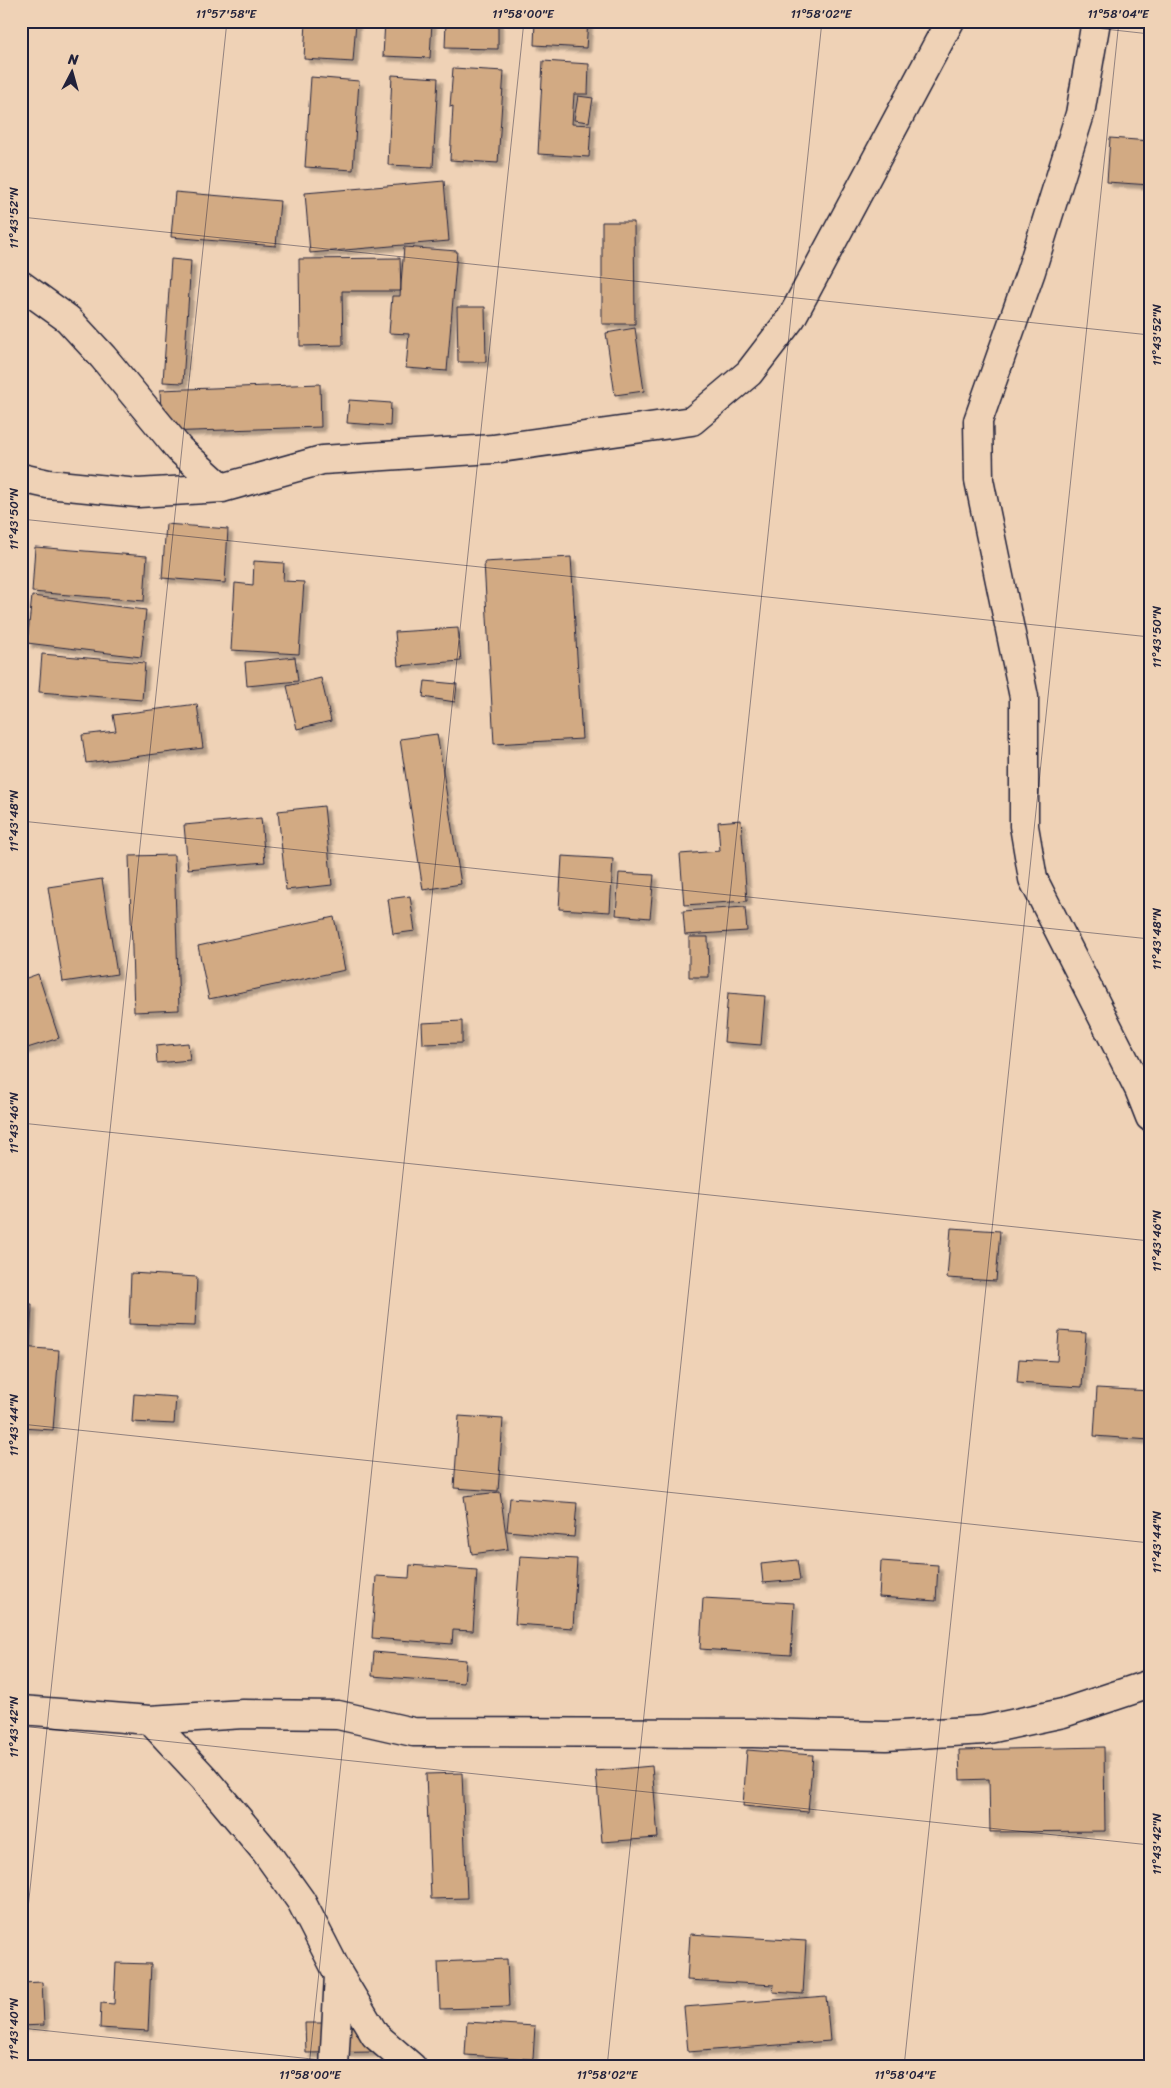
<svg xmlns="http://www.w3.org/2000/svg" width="1171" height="2088" viewBox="0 0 1171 2088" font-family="Sriracha,sans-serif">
<defs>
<filter id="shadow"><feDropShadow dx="4.5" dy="4.5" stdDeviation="1" flood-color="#0004"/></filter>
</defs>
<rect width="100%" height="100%" fill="#efd2b6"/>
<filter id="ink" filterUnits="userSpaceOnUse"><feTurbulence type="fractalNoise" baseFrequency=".02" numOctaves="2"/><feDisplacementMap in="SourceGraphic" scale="10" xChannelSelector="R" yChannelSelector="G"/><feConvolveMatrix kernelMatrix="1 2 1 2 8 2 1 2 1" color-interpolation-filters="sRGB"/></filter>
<g filter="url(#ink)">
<path fill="#d2aa83" stroke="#22223b" filter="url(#shadow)" d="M306,21H356L353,62L304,59Z
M385,21H432L430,58L383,56Z
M446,21H498V49L445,48Z
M535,21H588L586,48L534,45Z
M543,61L589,64L588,94H574L572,124L591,125L589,157L538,154Z
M453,68L504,71L498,163L450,160L453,106L450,107Z
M392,75L438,78L433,167L388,165Z
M311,77L359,81L353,170L305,167Z
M578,96L593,98L589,122L574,120Z
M1110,138L1150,141V185L1107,182Z
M444,181L449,241L310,253L305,193Z
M175,192L280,201L276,246L171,237Z
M602,222H634L635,324H602Z
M404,247L457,251L447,371L406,368L409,334L389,333L392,296H400Z
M400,258L401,291H342L343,345L300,346L299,259Z
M171,259L191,261L183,383L163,382Z
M457,307H485L486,362H458Z
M635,328L644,391L615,395L606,333Z
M320,384L321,427L162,432L160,390Z
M349,400L391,403L390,426L347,423Z
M166,524L228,529L225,583L162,578Z
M35,547L147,556L144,601L32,592Z
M571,557L582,739L494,744L484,562Z
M254,561L284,563L283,581L304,582L299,654L231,650L235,583L253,585Z
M32,596L146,610L141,657L27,643Z
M458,628L461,661L398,666L395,632Z
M42,654L145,663L142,700L39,692Z
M295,657L298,681L247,686L245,662Z
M321,678L331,721L297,729L287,686Z
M425,681L457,684L455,702L423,697Z
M197,704L203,748L86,763L82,735L116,731L113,715Z
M437,734L461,884L423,890L400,739Z
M324,806L332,885L286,890L278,811Z
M261,818L265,862L188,869L184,825Z
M741,820L747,901L684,905L680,854L720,851L718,822Z
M174,855L179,1010L134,1012L129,856Z
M562,856L613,859L610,912L559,909Z
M619,873L654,875L650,918L616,915Z
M102,879L117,974L63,982L48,887Z
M410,896L415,931L393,934L388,899Z
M745,907L747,931L685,935L683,911Z
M334,917L345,970L209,999L198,946Z
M689,937H708L709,977H689Z
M38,974L59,1038L21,1050V980Z
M728,993L765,996L761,1045L724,1042Z
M462,1021V1043L423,1044L422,1023Z
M188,1043L190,1060L157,1063L156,1046Z
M951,1228L1000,1231L996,1281L947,1278Z
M131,1273L197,1277L195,1326L129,1324Z
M21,1304H32L30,1346H21Z
M1059,1331L1086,1333L1082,1387L1017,1383L1019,1359L1057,1361Z
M21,1347L59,1350L53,1430L21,1428Z
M1097,1388L1150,1391V1440L1094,1436Z
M134,1394L176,1397L174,1424L132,1422Z
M459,1416L503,1419L498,1491L454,1488Z
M500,1492L508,1549L472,1554L464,1496Z
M510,1498L577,1503L574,1537L507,1531Z
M520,1556L577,1559L573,1628L515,1624Z
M797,1560L800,1580L763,1583L761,1564Z
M881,1561L938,1565L936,1601L879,1597Z
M410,1565L477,1570L473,1631L453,1630L452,1644L372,1638L376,1576L409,1578Z
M703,1598L794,1603L791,1655L700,1649Z
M374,1652L466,1660L464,1683L372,1676Z
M1104,1747L1105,1831L990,1832L989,1779L960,1780L959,1750Z
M747,1750L813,1755L808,1812L743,1806Z
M652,1766L658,1838L602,1842L596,1771Z
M462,1773L467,1898L431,1899L426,1774Z
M690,1934L806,1941L803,1994L773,1992L774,1985L687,1980Z
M507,1959L509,2007L440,2009L438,1962Z
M116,1963L151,1964L148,2031L100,2028L101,2003L114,2004Z
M42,1982L44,2025L21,2026V1983Z
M826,1996L830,2041L688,2052L684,2007Z
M467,2022L535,2026L533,2059L465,2055Z
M305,2023H372V2052L306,2053Z"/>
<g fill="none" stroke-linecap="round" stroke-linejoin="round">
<g stroke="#22223b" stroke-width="31">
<path id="minor" d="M1096,21L1080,114L1031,271L978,421L979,480L1024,697V826L1033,879L1139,1089L1150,1117
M21,285L68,319L103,357L179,449L222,488
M21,478L48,484L138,493L222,488L322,460L493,449L692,421L749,373L792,317L950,21
M21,1710L150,1720L243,1714L338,1715L413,1732L752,1733L886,1736L984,1730L1063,1713L1150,1684
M150,1720L204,1778L266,1852L301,1901L339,1975L375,2035L412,2067
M334,2067L339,1975"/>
</g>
<use href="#minor" stroke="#efd2b6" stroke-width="28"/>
</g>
</g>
<path fill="none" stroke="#22223b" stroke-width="1" stroke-opacity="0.45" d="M1032,21L1150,34M21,217L1150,335M21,519L1150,637M21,821L1150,939M21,1123L1150,1241M21,1424L1150,1543M21,1726L1150,1845M21,1975L227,21M21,2028L387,2067M309,2067L524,21M607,2067L822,21M904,2067L1119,21"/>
<rect width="1171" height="2088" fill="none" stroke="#efd2b6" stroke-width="55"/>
<g transform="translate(72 72) rotate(6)" stroke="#efd2b6" stroke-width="4" paint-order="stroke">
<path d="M0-4L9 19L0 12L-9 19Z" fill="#22223b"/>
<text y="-8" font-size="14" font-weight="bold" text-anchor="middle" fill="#22223b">N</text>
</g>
<rect x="28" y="28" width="1116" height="2032" fill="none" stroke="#22223b" stroke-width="2"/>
<g font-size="12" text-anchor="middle" fill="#22223b">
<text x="226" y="18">11°57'58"E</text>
<text x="523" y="18">11°58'00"E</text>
<text x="821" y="18">11°58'02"E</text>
<text x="1118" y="18">11°58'04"E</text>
<text transform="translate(14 218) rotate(-90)" y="4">11°43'52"N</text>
<text transform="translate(1157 335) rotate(-90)" y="4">11°43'52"N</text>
<text transform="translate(14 519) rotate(-90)" y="4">11°43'50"N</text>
<text transform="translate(1157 637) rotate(-90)" y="4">11°43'50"N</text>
<text transform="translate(14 821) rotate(-90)" y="4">11°43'48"N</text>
<text transform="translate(1157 939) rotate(-90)" y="4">11°43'48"N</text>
<text transform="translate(14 1123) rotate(-90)" y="4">11°43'46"N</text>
<text transform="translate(1157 1241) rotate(-90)" y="4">11°43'46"N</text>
<text transform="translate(14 1425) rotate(-90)" y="4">11°43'44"N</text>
<text transform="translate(1157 1542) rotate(-90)" y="4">11°43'44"N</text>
<text transform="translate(14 1727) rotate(-90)" y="4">11°43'42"N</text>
<text transform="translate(1157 1844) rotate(-90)" y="4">11°43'42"N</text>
<text transform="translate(14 2029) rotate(-90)" y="4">11°43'40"N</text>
<text x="310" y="2079">11°58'00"E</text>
<text x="607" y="2079">11°58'02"E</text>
<text x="905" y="2079">11°58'04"E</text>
</g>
</svg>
